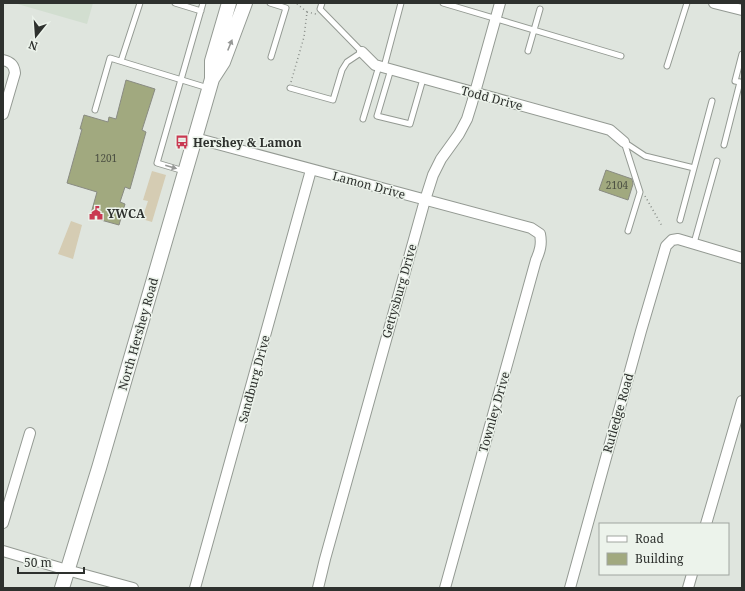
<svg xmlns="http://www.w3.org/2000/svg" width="745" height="591" viewBox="0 0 745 591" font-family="'Noto Serif',serif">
<rect width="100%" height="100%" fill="#dfe5de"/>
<path fill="#d2ded0" d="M14,3H93L87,24Z"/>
<path fill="#d5ccb3" d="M152,171L166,175L152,222L142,219L148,201L143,200Z
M71,221L82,225L73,259L58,254Z"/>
<path fill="#a1a97f" stroke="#898b82" d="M126,80L155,89L142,130L146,132L130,189L125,187L120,202L125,204L119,225L90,217L97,192L67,183L82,129H80L84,115L108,122L109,117L116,119Z
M606,170L632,179L633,184L628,200L599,190Z"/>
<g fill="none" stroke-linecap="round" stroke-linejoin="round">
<g stroke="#949a93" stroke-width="7">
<path id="service" d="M175,3L201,11
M270,3L286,8L271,57
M443,3L621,56
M528,51L540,9
M121,61L140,3
M667,66L687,3
M384,67L401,3
M391,69L377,116L410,124L423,79
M290,88L333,100L342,70L347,62L362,52L320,9L322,3
M95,110L110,58L208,88
M363,119L379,66
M624,142L645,156L694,168L680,220
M624,142L640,192L628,231
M724,145L740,82L735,81L742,54
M694,168L712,101
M184,171L157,163L203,3
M694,243L717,161"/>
</g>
<g stroke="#949a93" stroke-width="12">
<path id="minor" d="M714,3L742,10
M362,52L375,65L610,130L624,142
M3,60C11,62 14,65 15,73L3,114
M195,138L531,228L540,234C542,244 540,251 536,260L445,588
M3,523L30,433
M706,524L742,401
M3,551L67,570L133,588
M195,588L311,170
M318,588L325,559L425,200L433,175L441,159L459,134L467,119L472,103L500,3
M570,588L641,331L666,246L672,240L678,239L742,258
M688,588L692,574"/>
</g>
<g stroke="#949a93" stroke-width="16">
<path id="secondary" d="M212,79L223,62L245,3
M62,588L99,468L195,138L212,79V61L229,3"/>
</g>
<path stroke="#888d88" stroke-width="1.5" stroke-dasharray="1 3" stroke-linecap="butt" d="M307,12L316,14
M291,82L304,37L307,12L296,3
M645,196L662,226"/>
<use href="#service" stroke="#fff" stroke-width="5"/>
<use href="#minor" stroke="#fff" stroke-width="10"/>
<use href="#secondary" stroke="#fff" stroke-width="14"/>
</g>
<defs><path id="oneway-solid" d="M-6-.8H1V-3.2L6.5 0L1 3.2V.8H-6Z"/></defs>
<g fill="#969896">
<use href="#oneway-solid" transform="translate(230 45) rotate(-68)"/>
<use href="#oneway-solid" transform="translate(171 167) rotate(16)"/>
</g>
<defs>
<g id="bus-bare" transform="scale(1.08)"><path d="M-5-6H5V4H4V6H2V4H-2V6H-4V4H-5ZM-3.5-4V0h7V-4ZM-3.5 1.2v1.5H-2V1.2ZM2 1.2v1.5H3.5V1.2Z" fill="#c93952" stroke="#ecf3eb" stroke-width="2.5" paint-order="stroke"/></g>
<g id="civic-bare" transform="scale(1.08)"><path d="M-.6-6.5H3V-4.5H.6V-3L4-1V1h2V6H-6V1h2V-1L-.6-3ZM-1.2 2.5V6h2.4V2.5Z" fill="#c93952" stroke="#ecf3eb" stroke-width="2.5" paint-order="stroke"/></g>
</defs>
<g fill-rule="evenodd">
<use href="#bus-bare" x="182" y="142"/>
<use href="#civic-bare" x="96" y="213"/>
</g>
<g text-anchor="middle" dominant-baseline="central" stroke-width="3" stroke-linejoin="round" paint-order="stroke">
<g font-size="10" fill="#4b4f42">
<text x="106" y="158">1201</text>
<text x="617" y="185">2104</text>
</g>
<g font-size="12" fill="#2e312e" stroke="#ecf3eb">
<text transform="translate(492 98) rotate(15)">Todd Drive</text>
<text transform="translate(369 185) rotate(15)">Lamon Drive</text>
<text transform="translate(399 291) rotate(-74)">Gettysburg Drive</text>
<text transform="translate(138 334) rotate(-74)">North Hershey Road</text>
<text transform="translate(254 379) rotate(-75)">Sandburg Drive</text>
<text transform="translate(494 412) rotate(-74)">Townley Drive</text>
<text transform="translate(618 413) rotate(-74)">Rutledge Road</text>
</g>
<g font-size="12" font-weight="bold" fill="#2e312e" stroke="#ecf3eb" text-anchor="start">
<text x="193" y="142">Hershey &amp; Lamon</text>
<text x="107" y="213">YWCA</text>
</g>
</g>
<rect width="745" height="591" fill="none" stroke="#2e312e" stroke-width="8"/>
<rect x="599" y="523" width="130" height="52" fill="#ecf3eb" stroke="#a0a59f"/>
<rect x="607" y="536" width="20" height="6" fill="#ffffff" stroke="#a0a59f"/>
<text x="635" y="543" font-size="12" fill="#2e312e">Road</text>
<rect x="607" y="553" width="20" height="12" fill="#a1a97f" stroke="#a0a59f"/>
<text x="635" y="563" font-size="12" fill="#2e312e">Building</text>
<g transform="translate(36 36) rotate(197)" stroke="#ecf3eb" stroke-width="3" paint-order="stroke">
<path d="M0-3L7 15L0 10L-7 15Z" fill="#2e312e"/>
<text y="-6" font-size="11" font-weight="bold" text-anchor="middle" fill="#2e312e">N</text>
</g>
<path d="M18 567v6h66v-6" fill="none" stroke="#2e312e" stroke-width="2"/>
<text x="24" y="567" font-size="12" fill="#2e312e" stroke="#ecf3eb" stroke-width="3" paint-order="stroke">50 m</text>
</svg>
